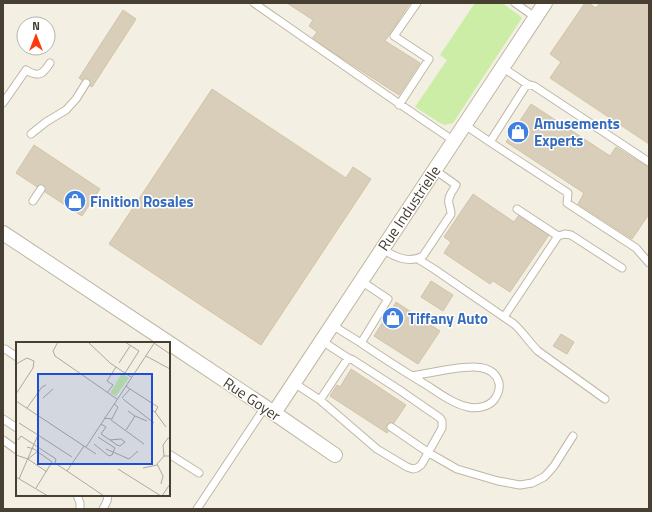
<svg xmlns="http://www.w3.org/2000/svg" width="652" height="512" viewBox="0 0 652 512" font-family="'Titillium Web',sans-serif">
<rect width="100%" height="100%" fill="#f3efe2"/>
<path fill="#cbeda6" d="M475,3H502L519,15L522,18L453,123L445,125L440,123L415,107L447,60L440,55Z"/>
<path fill="#d9ceb9" stroke="#d2c3a9" d="M287,3H410L385,41L420,63L399,95L312,39L317,32L309,26L313,20Z
M585,3H588L596,8L600,3H649V144L550,78L561,62L550,54Z
M123,10L136,19L92,87L79,78Z
M212,89L346,178L353,167L371,179L261,345L109,244Z
M531,104L610,156L616,147L649,168V214L632,239L578,204L584,193L506,142Z
M34,145L100,189L82,216L16,173Z
M473,194L514,222L519,215L549,235L510,292L493,281L490,284L444,253L451,242L444,237Z
M431,281L453,295L443,311L421,297Z
M396,302L440,331L418,364L374,336Z
M561,334L574,342L567,354L553,346Z
M351,369L406,405L387,433L330,396L337,385L340,387Z"/>
<g fill="none" stroke-linecap="round" stroke-linejoin="round">
<g stroke="#c0b7a4" stroke-width="9">
<path id="lane" d="M254,3C320,49 387,96 454,141
M515,3L535,17
M527,84L534,86L649,162
M3,103L26,70C39,78 43,74 50,63
M399,105L429,59L394,36L417,3
M465,125L490,142L527,84L502,67
M31,134L46,122L66,110L76,99L86,83
M490,142L568,193L567,203L636,248L649,263
M33,201L41,189
M558,236L565,234L571,235L622,268
M382,249C395,257 409,264 423,256L451,214C451,210 450,208 449,204C447,197 453,191 456,185L435,170
M418,259L434,269L514,324C523,332 529,342 538,351L605,399
M504,317L558,236L517,209
M332,325L361,343L388,299L361,281
M361,343C383,358 405,372 428,386C440,394 454,404 468,407C477,409 488,407 494,400C497,396 500,389 499,383C493,360 462,368 445,370C434,372 423,374 412,376
M5,349L17,357
M294,383L320,400L348,358L322,341
M320,400L377,449L407,467L413,469L417,468L421,465L423,462L442,428V421L440,418L398,389L353,360L348,358
M3,419L17,428
M391,427L429,453L457,469L498,481L520,485L532,483L544,477L547,474L554,466L573,436
M3,440L17,450
M169,454L199,473
M77,495L80,503V509
M103,509L107,501L108,495
M197,509L265,407"/>
</g>
<g stroke="#c0b7a4" stroke-width="16">
<path id="street" d="M3,233L169,343
M169,343L274,413L335,455
M274,413L545,3"/>
</g>
<use href="#lane" stroke="#fff" stroke-width="7"/>
<use href="#street" stroke="#fff" stroke-width="14"/>
</g>
<defs>
<g id="shop-disc" transform="scale(1.15)"><circle r="9.5" fill="#3f7fe0" stroke="#fff"/><path d="M-5-2.5h2.3a2.7 3.5 0 0 1 5.4 0H5L5.5 6h-11ZM-1.5-2.5h3a1.5 2.3 0 0 0-3 0Z" fill="#fff"/></g>
</defs>
<g fill-rule="evenodd">
<use href="#shop-disc" x="518" y="132"/>
<use href="#shop-disc" x="75" y="201"/>
<use href="#shop-disc" x="393" y="318"/>
</g>
<g text-anchor="middle" dominant-baseline="central" stroke-width="3" stroke-linejoin="round" paint-order="stroke">
<g font-size="15" font-weight="bold" fill="#366cbe" stroke="#fff" text-anchor="start">
<text x="534" y="123">Amusements<tspan x="534" dy="17">Experts</tspan></text>
<text x="90" y="201">Finition Rosales</text>
<text x="408" y="318">Tiffany Auto</text>
</g>
<g font-size="15" fill="#463f32" stroke="#fff">
<text transform="translate(409 208) rotate(-56)">Rue Industrielle</text>
<text transform="translate(252 399) rotate(34)">Rue Goyer</text>
</g>
</g>
<g transform="translate(16 342)">
<rect width="154" height="154" fill="#f3efe2"/>
<path d="M106,31L113,36L100,54L94,51Z" fill="#cbeda6"/>
<path fill="none" stroke="#aea99c" stroke-width="1" d="M42,0L37,9L39,14L101,57M72,0L94,21L115,35M138,1L154,12M130,14L154,27M103,21L114,4M0,22L11,16L18,19L17,26L0,52M109,31L123,9L109,0M114,47L142,65L139,70L136,68M91,51L97,43L91,39L100,25M27,56L37,47M106,56L114,47L110,44M107,57L138,81M0,59L80,112M11,66L26,45L30,43M139,70L150,85M119,74L131,79M88,76L96,77L102,65L98,62M95,78L128,102M3,81L22,93L3,137M110,88L119,74L112,69M85,92L94,98L101,103L104,104L109,100L105,97L94,98M85,92L90,85L85,82M22,93L56,115M2,98L5,94L40,117L39,121L51,129L68,104M78,102L93,114L96,113L99,106L82,95M11,105L18,107L36,120L20,146M70,105L139,0M90,107L113,117L122,109M0,113L12,117L31,130M148,114L147,103L152,96L154,97M12,117L22,109M127,126L141,123M102,127L145,154M51,129L88,154M0,135L32,154M145,142L147,134L141,122L148,114H154M146,154L154,142"/>
<path fill="#1d4ed8" fill-opacity="0.15" stroke="#1d4ed8" stroke-width="2" d="M22,32H136V122H22Z"/>
<rect width="154" height="154" fill="none" stroke="#463f32" stroke-width="2"/>
</g>
<rect width="652" height="512" fill="none" stroke="#463f32" stroke-width="8"/>
<g transform="translate(36 36)"><circle r="19" fill="#ffffff" stroke="#b5b2ad"/>
<path d="M0-3L7 15L0 10L-7 15Z" fill="#ff390e"/>
<text y="-6" font-size="11" font-weight="bold" text-anchor="middle" fill="#463f32">N</text>
</g>
</svg>
